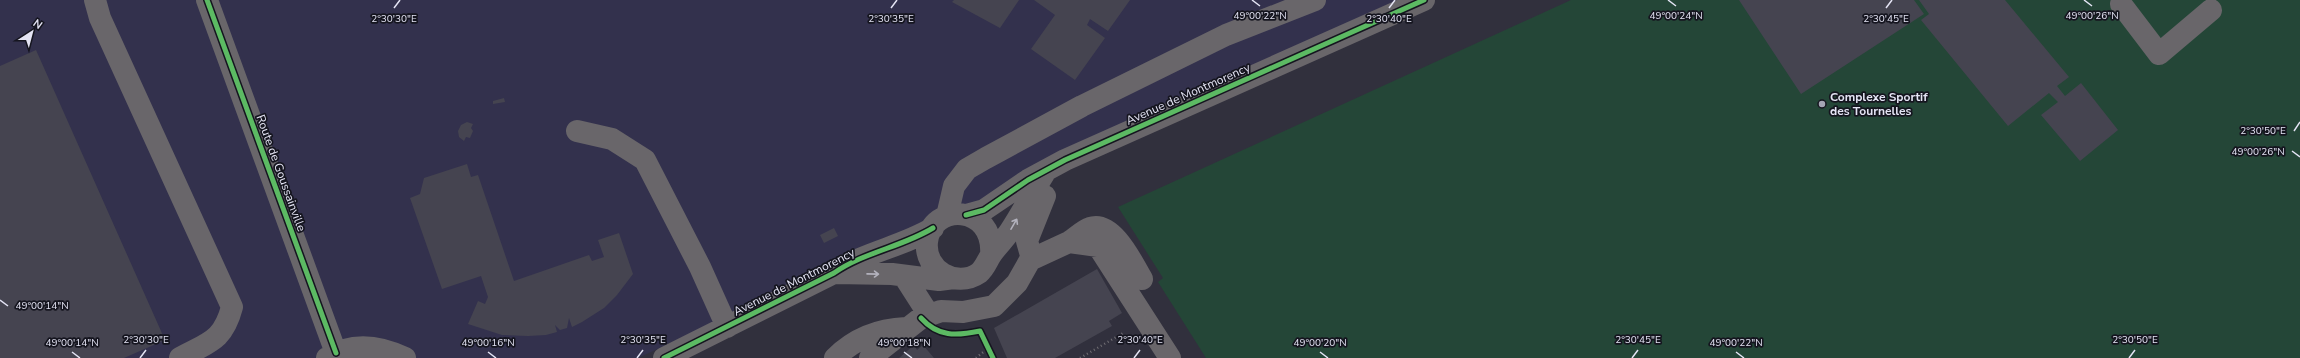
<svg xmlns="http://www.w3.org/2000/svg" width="2300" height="358" viewBox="0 0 2300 358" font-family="'Nunito Sans',sans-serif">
<rect width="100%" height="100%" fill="#31303d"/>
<path fill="#33314d" d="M0,0H1414L638,358H0Z"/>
<path fill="#244637" d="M1571,0H2300V358H1206L1158,282L1163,278L1118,207Z"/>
<path fill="#454450" d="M954,0H1019L1000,28L952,2Z
M1034,0H1130L1108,31L1090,19L1087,25L1105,38L1075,80L1031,49L1055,15Z
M1739,0H1914L1924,14L1801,94Z
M1919,0H2005L2069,77L2057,86L2065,96L2081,83L2118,130L2080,161L2041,115L2058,102L2049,93L2008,126L1921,20L1929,14Z
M36,50L165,340L124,358H0V66Z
M504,98L505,102L493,104V101Z
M467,122L473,124L471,128L473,131L470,138L466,137L464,141L459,137L458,131L461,125Z
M467,164L471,177L478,175L514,281L589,255L592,261L604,257L598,240L619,233L633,274L617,295L604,308L582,322L572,327L569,318L567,328L560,330L555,325L557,332L546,335L528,336L502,335L468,324L478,301L485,304L488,297L481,276L442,289L410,198L420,194L424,178Z
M834,228L838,236L824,243L820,235Z
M1097,269L1122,313L1109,321L1112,326L1055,358H1007L994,328Z
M914,345L917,350L923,345L934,358H899Z"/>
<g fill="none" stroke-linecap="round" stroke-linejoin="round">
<path stroke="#716e73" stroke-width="2.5" stroke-dasharray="1 3" stroke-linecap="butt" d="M981,334L993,358
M976,358L987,349
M1080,358L1125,332"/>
<path stroke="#69666a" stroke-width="22" d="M95,0L100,18L232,307C223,341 209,342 180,358
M207,0L336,353
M2121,4L2159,54L2211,10
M577,131L612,139L645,160L700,267L727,327
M966,215L984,210L1028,180L1065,160L1424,0
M947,216L954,186L967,169L986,158L1082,106L1226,35L1315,0
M1069,242C1076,238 1083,230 1090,228C1113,220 1133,264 1142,279
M991,255C995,204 931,202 927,242C924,270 956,289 979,273C985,268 987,261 991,255C996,247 1004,240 1010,231C1022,213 1032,193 1044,174
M1032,259L1027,241L1045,196
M835,273L892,274L939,280L954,278
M904,276L929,315
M327,358C352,342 380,346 405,358
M664,358L834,273C864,252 902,247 933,228
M835,358C854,339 879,329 906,328
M870,358L921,318L941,311L963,312L994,306L1017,283L1030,260L1069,242L1098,246L1170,358"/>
<g stroke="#15151f" stroke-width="8">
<path id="cycleway" d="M207,0L336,353
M966,215L984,210L1028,180L1065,160L1424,0
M921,318C938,337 956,336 980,331L993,358
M664,358L834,273C864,252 902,247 933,228"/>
</g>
<use href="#cycleway" stroke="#5cba63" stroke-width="5"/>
</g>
<defs><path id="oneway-shaft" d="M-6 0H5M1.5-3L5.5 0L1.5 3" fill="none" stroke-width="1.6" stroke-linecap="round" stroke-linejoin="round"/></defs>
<g stroke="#b3b2bd">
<use href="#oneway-shaft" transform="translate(1014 224) rotate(-60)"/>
<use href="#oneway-shaft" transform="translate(873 274) rotate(1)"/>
</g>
<path fill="none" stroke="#e4e4f4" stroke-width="1.5" d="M1252,0L1260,6M1668,0L1676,6M2084,0L2092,6M394,8L400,0M891,8L897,0M1389,8L1395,0M1886,8L1892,0M2294,131L2300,122M2292,151L2300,157M0,300L8,306M72,352L80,358M488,352L496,358M904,352L912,358M1320,352L1328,358M1736,352L1744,358M140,358L146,350M637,358L643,350M1134,358L1140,350M1632,358L1638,350M2129,358L2135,350"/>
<circle fill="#a5a5b4" stroke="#15151f" stroke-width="1.5" cx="1822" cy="104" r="4"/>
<g text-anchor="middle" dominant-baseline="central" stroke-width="3.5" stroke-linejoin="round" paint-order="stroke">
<g font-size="12" fill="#e4e4f4" stroke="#15151f">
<text transform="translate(1188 94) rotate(-24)">Avenue de Montmorency</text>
<text transform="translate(281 173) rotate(70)">Route de Goussainville</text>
<text transform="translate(794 282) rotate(-27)">Avenue de Montmorency</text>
</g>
<g font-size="12" font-weight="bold" fill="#e4e4f4" stroke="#15151f" text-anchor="start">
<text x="1830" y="97">Complexe Sportif<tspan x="1830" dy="14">des Tournelles</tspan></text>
</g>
</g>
<g font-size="10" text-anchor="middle" fill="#e4e4f4" stroke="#15151f" stroke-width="3.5" stroke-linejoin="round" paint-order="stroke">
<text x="1676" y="19">49°00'24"N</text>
<text x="2092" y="19">49°00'26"N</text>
<text x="1260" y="19">49°00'22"N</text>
<text x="394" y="22">2°30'30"E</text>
<text x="891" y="22">2°30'35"E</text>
<text x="1886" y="22">2°30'45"E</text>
<text x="1389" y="22">2°30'40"E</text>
<text x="2263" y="134">2°30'50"E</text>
<text x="2258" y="155">49°00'26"N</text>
<text x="42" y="309">49°00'14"N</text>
<text x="146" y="343">2°30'30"E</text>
<text x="643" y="343">2°30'35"E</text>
<text x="1140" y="343">2°30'40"E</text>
<text x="1638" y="343">2°30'45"E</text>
<text x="2135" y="343">2°30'50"E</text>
<text x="72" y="346">49°00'14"N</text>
<text x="488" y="346">49°00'16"N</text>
<text x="904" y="346">49°00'18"N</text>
<text x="1320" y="346">49°00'20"N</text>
<text x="1736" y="346">49°00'22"N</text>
</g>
<g transform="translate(32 32) rotate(36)" stroke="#15151f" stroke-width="3" paint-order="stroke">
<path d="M0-3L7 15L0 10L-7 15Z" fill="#e4e4f4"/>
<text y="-6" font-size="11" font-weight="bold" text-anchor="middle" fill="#e4e4f4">N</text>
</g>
</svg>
